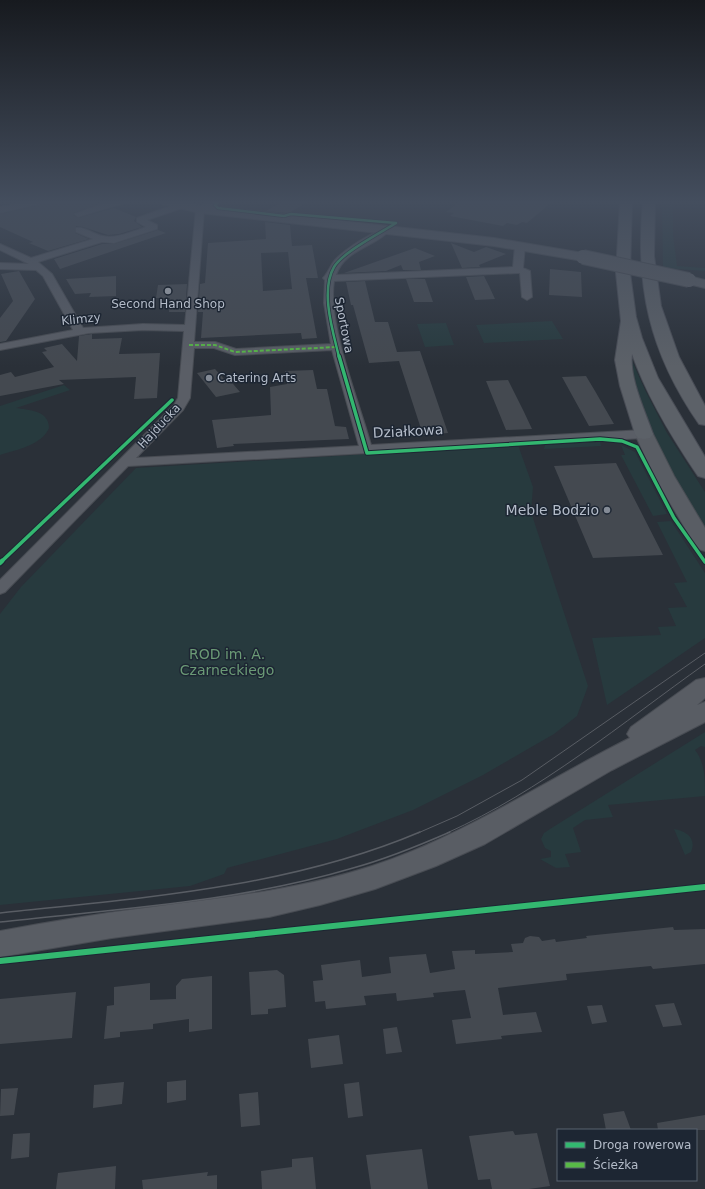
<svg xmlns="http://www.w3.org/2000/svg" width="705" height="1189" viewBox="0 0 705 1189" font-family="'DejaVu Sans',sans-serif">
<rect width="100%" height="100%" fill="#2a3038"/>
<path fill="#273a3e" d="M662,201H673V235L677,266L705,268V271L663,268Z
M552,321L563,339L484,343L476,325Z
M446,323L454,345L425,347L417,324Z
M630,360L632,361L645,390L667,433L705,492V531L663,459L636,389Z
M64,385L70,390L16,408C28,410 49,410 49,428C42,445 16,450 0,455V406Z
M600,442L601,446L544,449L545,445Z
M518,445L533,487L531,512L588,686L577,716L554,734L483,775L413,810L337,839L227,868L224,874L190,886L0,905V614L21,587L136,468Z
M621,445L635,452L667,514L653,516L621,455H625Z
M671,521L705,573V638L607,705L592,638L661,635L658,627L676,626L668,608L687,607L674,583L687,582L657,522Z
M705,732V747L701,746L695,750C705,762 705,779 705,796L608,805L613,817L585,820L573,828L581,852L565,854L570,867L556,868L540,859L551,857V851L545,848L541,839L544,833L550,829Z
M674,829C686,831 697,838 691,852L685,855Z"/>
<path fill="#444950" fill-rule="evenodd" d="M46,201H92L99,204L73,213V215L78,218L114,208L136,217L134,221L142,227L119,234L108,235L83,227L76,226L75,233L89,239L48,251L29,243L33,242L0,227V214L44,204Z
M283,201H309L289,213L266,211Z
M461,201H553L527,223L522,222L517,225L507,223L503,226L450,216L454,213L446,212Z
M265,222L290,225L292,246L312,245L318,278H306L317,338L302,339L301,333L201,338L203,312H198L200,284L205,283L208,243L266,239ZM288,252L292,289L263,291L261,253Z
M158,230L166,233L60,269L54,259L102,244H114Z
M451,243L474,252L486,247L506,254L479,265L480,267L462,268Z
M415,248L435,256L419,262L421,270H403L401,265L386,271L344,273Z
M550,269L581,272L582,297L549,295Z
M19,271L35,299L6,341L0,342V318L13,301L1,274Z
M116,276V296L89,297L91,293L75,294L66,279Z
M484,276L489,286L495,299L475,300L466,277Z
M406,279H425L433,302H414Z
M365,281L375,322H388L397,352L420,351L448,433L423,435L399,361L369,363L353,305H351L346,282Z
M187,284L185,312H169L170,298H156L158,285Z
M92,334V339L122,338L119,354L160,353L157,398L134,399L136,377L59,380L64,384L0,396V375L11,372L15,377L54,367L42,352L47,351L44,348L62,344L77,361L79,336Z
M215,369L224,379L228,378L240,392L216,397L197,373Z
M313,370L317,389H327L335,426L346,427L349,439L233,444L234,446L217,448L212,420L271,415L270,387L287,384L285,371Z
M586,376L595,391L614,424L589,426L562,377Z
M508,380L524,412L532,429L506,430L486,381Z
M616,463L663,555L593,558L554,466Z
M673,927L674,930L705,929V964L653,969L651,966L566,974L567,980L498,988L503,1015L536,1012L542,1032L501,1036L502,1039L456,1044L452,1020L471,1018L465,990L433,993L434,997L397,1001L396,993L364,996L366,1005L326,1009L325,1001L315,1002L313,981L323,980L321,965L360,960L362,977L391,973L389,957L426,954L430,973L455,969L452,951L475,950V954L513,952L511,944L523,943L525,938L530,936L539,937L542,941L555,939L556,942L587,938L586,936Z
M277,970L284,975L286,1007L268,1009V1014L251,1015L249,972Z
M212,976V1029L189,1032V1019L153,1024V1029L120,1032V1037L104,1039L107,1006L114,1005V987L150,983V1000L176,999V986L182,979Z
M76,992L72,1038L0,1044V999Z
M674,1003L682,1025L663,1027L655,1005Z
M602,1005L607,1022L592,1024L587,1006Z
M397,1027L402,1052L386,1054L383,1029Z
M339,1035L343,1064L311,1068L308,1039Z
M186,1080V1100L167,1103V1082Z
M124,1082L122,1104L93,1108L94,1085Z
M359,1082L363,1116L348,1118L344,1084Z
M18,1088L14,1115L0,1116L1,1089Z
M258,1092L260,1125L241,1127L239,1094Z
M624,1111L631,1130H606L603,1114Z
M705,1115V1130H658L657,1123Z
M513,1131L515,1135L537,1133L550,1186L529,1189H492L490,1179L478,1180L469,1136Z
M30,1133L29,1157L11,1159L13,1134Z
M422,1149L428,1189H371L366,1155Z
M313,1157L316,1189H262L261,1171L292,1167V1159Z
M116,1166L115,1189H56L58,1173Z
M208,1172L207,1176L217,1175V1189H143L142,1180Z"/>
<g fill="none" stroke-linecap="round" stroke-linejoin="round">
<g stroke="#484c53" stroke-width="2">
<path id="street" d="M30,201H45L44,203L0,213V207Z
M110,201H131L78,217L74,214Z
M209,201H219L204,210L194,342H215L236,349L331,344L324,303L325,280L323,278C328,273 330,266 335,260C348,246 367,237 383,228L386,227L390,230C375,247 345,249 336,275L513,267L515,246L520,243L525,246L523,268L530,271L532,297L527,300L522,297L520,273H518L334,281C327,324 359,401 371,445L644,430L650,434L644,438L128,466L5,592L0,594V580L174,405L178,398L184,331L143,330L89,333L0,350V344L73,330L43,276L36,270L0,269V263L29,264L0,250V244L31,258L93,239L76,232V228C85,226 94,235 103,236C117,239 133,231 146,227L137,222V218L179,203H185V207L147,220L157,225V229L114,243L102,242L38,262L52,274L83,328L143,324L185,325L196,209ZM194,348H214L235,355L332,350L359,446L136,458L183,410L190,398Z"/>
</g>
<g stroke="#484c53" stroke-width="2">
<path id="secondary" d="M160,201H181L200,205L494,238L583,253L588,254L590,257L588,260L583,261L494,246L200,213L162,204Z
M689,276L705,280V288L684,283L682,280L684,277Z
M644,429L650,430L653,434L674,476L705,528V551L698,549L695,545L654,476L635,434L638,430Z
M705,678V698L697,705L705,702V722L612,770L485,844L436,866L375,889L320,905L269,917L112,938L0,957V931C48,922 97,914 145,908C222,898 298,890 372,866C464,836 544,781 630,738L627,734L631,727L696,680Z"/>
</g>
<g stroke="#484c55" stroke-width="2">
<path id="primary" d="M620,201H632L630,273L636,317L642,338L658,378L705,457V478L698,476C673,439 647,397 632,354C629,378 645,411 653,434L650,438L644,439L638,438L635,434L620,386L615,360L621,321L616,273Z
M643,201H655L654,256L661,306L679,357L705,406V425L699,424C649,352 635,286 643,201Z"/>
</g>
<use href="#street" fill="#5a5e66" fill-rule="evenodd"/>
<use href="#secondary" fill="#595d64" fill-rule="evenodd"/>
<use href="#primary" fill="#5c6168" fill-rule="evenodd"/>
<path stroke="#595d64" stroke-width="1" d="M418,833L457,816L522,780L705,653
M447,833C541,791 622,723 705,664"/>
<path stroke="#595d64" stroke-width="1.5" d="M0,913C141,898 288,888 420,832
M0,922C118,909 239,902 353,868C386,859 418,846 450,832"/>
<g stroke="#484c53" stroke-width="16" stroke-linecap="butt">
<path id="secondary-bridge" d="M583,257L689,280"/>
</g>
<use href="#secondary-bridge" stroke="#595d64" stroke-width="14"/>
<path stroke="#58b947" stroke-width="2" stroke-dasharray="4 2" stroke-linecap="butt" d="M189,345H215L235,352L337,347"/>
<g stroke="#1d2633" stroke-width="4">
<path id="cycleway-far3" d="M213,202L218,203L215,205L218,208L284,216L291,214L396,223
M339,357C333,332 320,291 334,267C343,252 380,233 396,223"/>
</g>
<g stroke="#1d2633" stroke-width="5.5">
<path id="cycleway-far2" d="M339,356L367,453L600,439L622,441L637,447L674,518L705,562
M1,562L172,400"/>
</g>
<g stroke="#1d2633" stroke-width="7">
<path id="cycleway-far1" d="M0,563L2,561"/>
</g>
<g stroke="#1d2633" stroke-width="8">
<path id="cycleway" d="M0,961L705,887"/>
</g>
<use href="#cycleway-far3" stroke="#33b770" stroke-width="2.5"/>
<use href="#cycleway-far2" stroke="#33b770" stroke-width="3.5"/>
<use href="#cycleway-far1" stroke="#33b770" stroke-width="4.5"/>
<use href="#cycleway" stroke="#33b770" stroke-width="6"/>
</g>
<linearGradient id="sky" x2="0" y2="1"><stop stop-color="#171a1f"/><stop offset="0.55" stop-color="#444e5e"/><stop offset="1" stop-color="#444e5e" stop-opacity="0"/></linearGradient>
<rect width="705" height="367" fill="url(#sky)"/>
<g fill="#848b96" stroke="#1d2633" stroke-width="1.5">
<circle cx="168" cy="291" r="4"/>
<circle cx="209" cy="378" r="4"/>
<circle cx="607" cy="510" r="4"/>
</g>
<g text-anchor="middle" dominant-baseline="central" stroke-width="3" stroke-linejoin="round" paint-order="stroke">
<g font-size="12" fill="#b4bcc9" stroke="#1d2633">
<text x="168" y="304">Second Hand Shop</text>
<text x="217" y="378" text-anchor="start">Catering Arts</text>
</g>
<g font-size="12" fill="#b4bcc9" stroke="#1d2633">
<text transform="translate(81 319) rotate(-6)">Klimzy</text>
<text transform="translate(344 325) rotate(79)">Sportowa</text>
<text transform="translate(159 426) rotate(-47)">Hajducka</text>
</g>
<g font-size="14" fill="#b4bcc9" stroke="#1d2633">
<text transform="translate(408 431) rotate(-3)">Działkowa</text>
</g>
<g font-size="14" fill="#b4bcc9" stroke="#1d2633" text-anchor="end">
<text x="599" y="510">Meble Bodzio</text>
</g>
<g font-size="14" fill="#6b9a76" stroke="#1d2633">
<text x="227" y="654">ROD im. A.<tspan x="227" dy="16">Czarneckiego</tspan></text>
</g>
</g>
<rect x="557" y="1129" width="140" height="52" fill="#1d2633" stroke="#59626f"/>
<rect x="565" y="1142" width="20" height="6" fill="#33b770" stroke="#59626f"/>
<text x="593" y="1149" font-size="12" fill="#b4bcc9">Droga rowerowa</text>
<rect x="565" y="1162" width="20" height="6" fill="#58b947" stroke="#59626f"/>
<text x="593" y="1169" font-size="12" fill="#b4bcc9">Ścieżka</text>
</svg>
